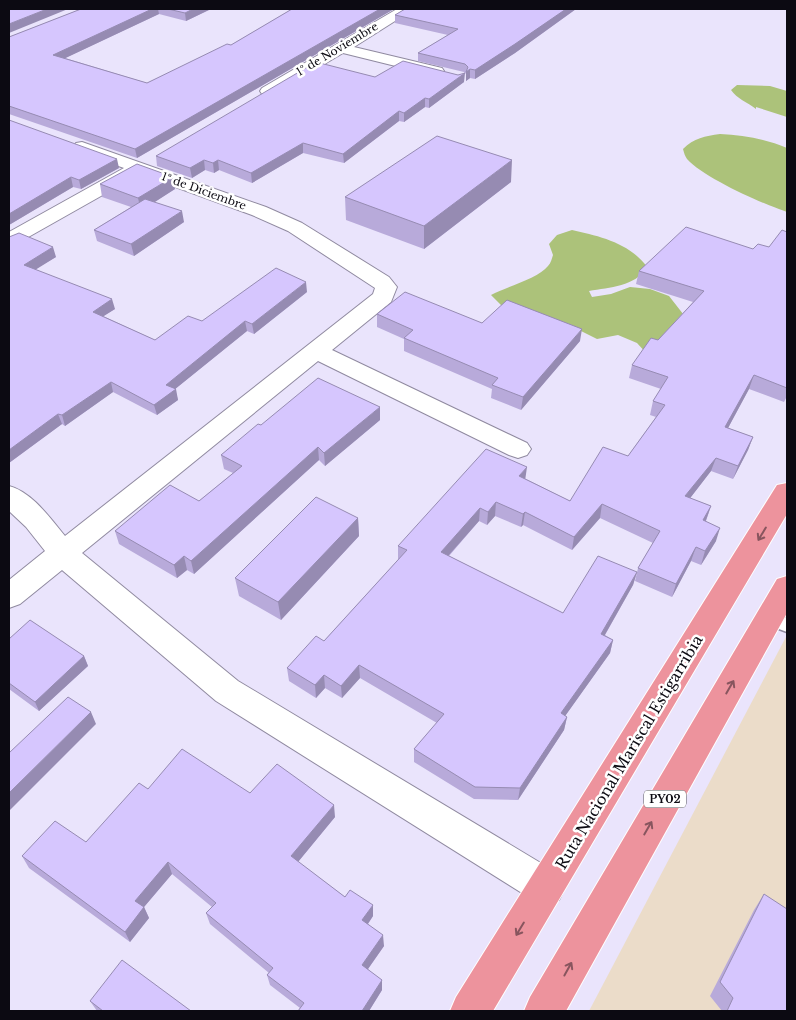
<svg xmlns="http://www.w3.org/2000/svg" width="796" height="1020" viewBox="0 0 796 1020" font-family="'Libre Baskerville',serif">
<rect width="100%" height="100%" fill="#eae4fc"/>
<path fill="#ebdcc9" d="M787,635V1011H589Z"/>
<path fill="#acc27a" d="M737,85L770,86L787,91V117L756,107V109C747,102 737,99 731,90Z
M720,134C743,135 765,139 787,148V212C763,204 704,178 687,159C685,156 684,153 683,149C694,138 705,136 720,134Z
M572,230C599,236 630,243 647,267C635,287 610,287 589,291L592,297L611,294L630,287L650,289L669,296L687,319L648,355L637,343L618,335L597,339L579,330L502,306L491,295C506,287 539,278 548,266C551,263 552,258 553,255L549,244L557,235Z"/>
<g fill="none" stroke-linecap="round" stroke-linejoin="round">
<g stroke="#908aa0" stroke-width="3">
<path id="lane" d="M769,611L787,618V632L763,623L760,618L763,613Z"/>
</g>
<g stroke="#908aa0" stroke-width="2">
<path id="street" d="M397,9H414L354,47L442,68L444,71L442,74L436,76L343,53L274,94H262L260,91L262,88Z
M82,142L266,207L302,223L389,277L397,287L391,302L332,350L527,443L531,449L527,455L518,458L509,455L318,361L82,553L238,681L559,874L565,887L559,900L546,906L533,900L216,701L62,570L20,604L9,608V580L45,551L26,527L9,511V486C32,492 50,518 65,536L373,294L375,288L288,231L252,215L140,174L16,244L9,246V232L124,168L76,151L73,147L76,143Z"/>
</g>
<g stroke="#fff" stroke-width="2">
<path id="highway" d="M787,483V514L493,1011H450L456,997L777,485Z
M787,576V613L566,1011H524L530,997L777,579Z"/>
</g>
<use href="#lane" fill="#fff" fill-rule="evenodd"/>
<use href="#street" fill="#fff" fill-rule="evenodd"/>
<use href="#highway" fill="#ed939d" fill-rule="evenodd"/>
</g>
<path fill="#b8aada" d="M81,9H211L186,21L159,14L65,58L147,83L231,45L292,9H394L137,158L9,114V37Z
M405,9H576L515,53L475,79L470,78L466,81V74L464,72L418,61V53L448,35L395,23V15Z
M375,77L464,82L429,108L425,107L404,122L399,121L344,163L303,153L252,183L219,170L214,173L205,170L192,178L157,166L156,156Z
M9,120L119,168L81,189L73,187L9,225Z
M511,182L424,249L346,220L345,197Z
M100,184L175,189L154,202L184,222L134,256L97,241L94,230L131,207L102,197Z
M787,232V396L784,402L749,389L728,428L753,437L748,450L733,479L711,471L690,498L711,506L706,521L716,541L701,565L691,561L672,597L635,581L638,568L653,543L600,518L572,550L523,525L521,527L495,516L487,525L479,521L449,556L563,613L637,572L633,585L605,635L613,640L610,653L565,716L567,717L564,730L518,800L474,799L414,762V749L437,723L360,678L342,698L325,688L316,698L289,681L287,668L324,641L398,560V546L526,479L570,501L628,456L656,417L650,415L653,401L661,389L629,378L632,365L658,340L693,302L636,284L639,271L753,249L769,247Z
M9,237L56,257L35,269L115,309L103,316L155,340L202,321L307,292L254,334L247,331L175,389L178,400L157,415L113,392L65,426L62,424L9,463Z
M377,314L482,323L580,341L521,410L491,398L492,389L404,351V339L377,327Z
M380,420L325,466L319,460L194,574L187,570L177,578L119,544L115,531L199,501L233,473L224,469L221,455L261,425Z
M358,518L359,536L281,620L239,596L235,578Z
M9,639L84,656L88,666L39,711L9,689Z
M148,789L250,793L335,817L298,862L345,897L373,916L368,924L384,946L368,969L382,990L369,1011H298L300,1008L270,985L267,975L269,973L210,924L206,913L212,907L172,874L144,907L149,918L130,942L29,868L22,856L86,842Z
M764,894L787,1011H722L710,996L754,910Z
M90,1001L191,1011H97Z"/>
<path fill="#968bb2" d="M47,9H68L9,33V24Z
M152,9H158L159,14L55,63L53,55Z
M193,9H211L186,21L185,13Z
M380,9H394L137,158L135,149Z
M566,9H576L515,53L475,79V70Z
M470,69V78L466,81V72Z
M465,73L464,82L429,108V99Z
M425,98V107L404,122V113Z
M399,111V121L344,163L343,154Z
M303,143V153L252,183L251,173Z
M117,159L119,168L81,189L79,180Z
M204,160L205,170L192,178L190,168Z
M218,160L219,170L214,173L213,163Z
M512,160L511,182L424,249V226Z
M71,177L73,187L9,225V214Z
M173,177L175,189L141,211L138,198Z
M182,211L184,222L134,256L131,244Z
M53,247L56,257L27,275L24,265Z
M306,282L307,292L254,334L252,324Z
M112,299L115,309L96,321L93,312Z
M245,321L247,331L169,394L176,389L178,400L157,415L154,405L166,385Z
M582,329L580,341L521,410L523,397Z
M754,375L749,389L721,441L725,427Z
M111,382L113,392L65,426L62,415Z
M380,407V420L325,466L324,453Z
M58,414L62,424L9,463V450Z
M753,437L748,450L733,479L738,466Z
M318,447L319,460L194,574L191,561Z
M716,458L711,471L681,510L685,496Z
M527,467L525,481L519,476Z
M496,502L495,516L487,525L488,512Z
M602,504L600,518L572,550L574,537Z
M711,506L706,520L699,534L703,520Z
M480,508L479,521L440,565L441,552Z
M525,512L523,525L521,527L523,514Z
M358,518L359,536L281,620L278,602Z
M720,528L716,541L701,565L705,551Z
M696,547L691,561L672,597L676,584Z
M184,556L187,570L177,578L174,565Z
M637,572L633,585L598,647L601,634Z
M613,640L610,653L558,726L561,713Z
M84,656L88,666L39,711L35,702Z
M359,665L360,678L342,698L341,686Z
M324,675L325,688L316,698L315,685Z
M91,712L96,724L9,811V793Z
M567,717L564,730L518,800L520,788Z
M334,805L335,817L293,868L291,856Z
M168,862L172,874L144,907L149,918L130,942L125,932L135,901Z
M373,905V916L363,931L362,920Z
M383,935L384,946L363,976L362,965Z
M382,980V990L369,1011H362Z"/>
<path fill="#d6c6fe" stroke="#968bb2" d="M9,9H47L9,24Z
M81,9H152L53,55L147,83L227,44L231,45L292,9H380L135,149L9,106V37Z
M168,9H193L185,13Z
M405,9H566L515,44L475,70L470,69L466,72L468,67L465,64L418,53L458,29L395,15Z
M403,61L458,75L465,73L429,99L425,98L404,113L399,111L343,154L303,143L251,173L218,160L213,163L204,160L190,168L156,156L316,62L375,77Z
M9,120L117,159L79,180L71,177L9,214Z
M437,136L512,160L424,226L345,197Z
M137,164L173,177L138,198L100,184Z
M145,199L182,211L131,244L94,230Z
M686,227L753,249L758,244L769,247L782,230L787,232V388L754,375L725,427L753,437L738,466L716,458L685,496L711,506L703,520L720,528L705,551L696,547L676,584L638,568L660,531L602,504L574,537L525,512L523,514L496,502L488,512L480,508L441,552L563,613L598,556L637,572L601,634L613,640L561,713L567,717L520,788L475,787L414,749L444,714L359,665L341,686L324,675L315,685L287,668L316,636L324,641L407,550L398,546L486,449L527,467L519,476L570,501L603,447L628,456L665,405L653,401L668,377L632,365L651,338L658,340L704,291L639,271Z
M19,233L53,247L24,265L112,299L93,312L155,340L188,316L202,321L276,268L306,282L252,324L245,321L166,385L176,389L154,405L111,382L62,415L58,414L9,450V237Z
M405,292L482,323L507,300L582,329L523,397L492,385L498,378L404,338L413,330L377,314Z
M318,378L380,407L324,453L318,447L191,561L184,556L174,565L115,531L170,485L199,501L242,466L221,455L258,424L261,425Z
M316,497L358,518L278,602L235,578Z
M30,620L84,656L35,702L9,683V639Z
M68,697L91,712L9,793V753Z
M182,749L250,793L277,764L334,805L291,856L345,897L350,890L373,905L362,920L383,935L362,965L382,980L362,1011H298L304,1003L267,975L273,968L206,913L216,903L168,862L135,901L144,907L125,932L22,856L55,821L86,842L139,783L148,789Z
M764,894L787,909V1011H727L733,998L720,982Z
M122,960L191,1011H103L90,1001Z"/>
<defs><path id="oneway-shaft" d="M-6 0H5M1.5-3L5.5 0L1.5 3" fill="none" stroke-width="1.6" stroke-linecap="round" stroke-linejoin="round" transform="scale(1.25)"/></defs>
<g stroke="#88555e">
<use href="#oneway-shaft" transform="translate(762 534) rotate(121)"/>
<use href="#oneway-shaft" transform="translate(730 687) rotate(-60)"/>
<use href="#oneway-shaft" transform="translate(648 828) rotate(-60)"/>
<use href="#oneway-shaft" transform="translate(520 929) rotate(121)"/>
<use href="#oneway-shaft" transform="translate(568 969) rotate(-61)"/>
</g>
<g text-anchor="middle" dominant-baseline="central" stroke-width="5" stroke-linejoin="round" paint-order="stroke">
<g font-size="11" fill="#0c0a12" stroke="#fff">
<text transform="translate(337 49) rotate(-31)">1º de Noviembre</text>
<text transform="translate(204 191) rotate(20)">1º de Diciembre</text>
</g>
<rect fill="#fff" stroke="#555459" stroke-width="1" x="644" y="790.5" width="42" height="17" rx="4"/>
<g font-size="11" font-weight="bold" fill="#0c0a12">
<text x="665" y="799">PY02</text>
</g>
<g font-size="15" fill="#0c0a12" stroke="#fff">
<text transform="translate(629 752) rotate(-59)">Ruta Nacional Mariscal Estigarribia</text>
</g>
</g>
<rect width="796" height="1020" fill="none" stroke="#0c0a12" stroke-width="20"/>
</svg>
